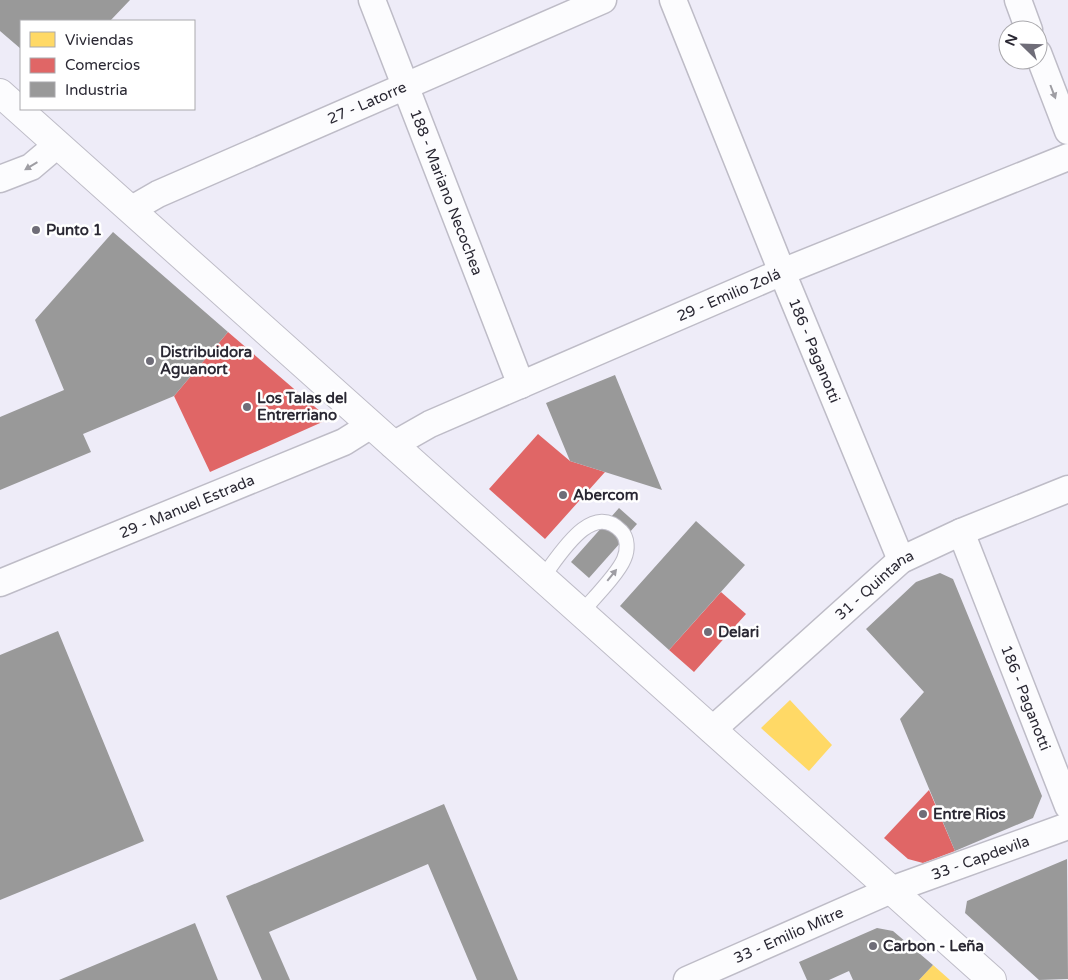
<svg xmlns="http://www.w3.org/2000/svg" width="1068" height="980" viewBox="0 0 1068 980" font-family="'Varela Round',sans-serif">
<rect width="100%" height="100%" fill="#eeecf8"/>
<path fill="#ffd966" d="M790,700L832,745L809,771L761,728Z
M933,965L950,980H919Z"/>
<path fill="#e06666" d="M228,332L329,419L210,472L174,396Z
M538,434L570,461L605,472L545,539L489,489Z
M721,592L746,614L694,672L669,650Z
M929,790L955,851L923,863L908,859L884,838Z"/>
<path fill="#999" d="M0,0H130L110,21H21V49L0,31Z
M113,232L228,332L174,396L83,434L91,452L0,490V417L64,390L35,320Z
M615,375L662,490L570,461L546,403Z
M619,508L637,524L589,578L571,562Z
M696,521L745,565L669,650L620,606Z
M940,573L953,579L1042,796L1033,818L955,851L900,719L924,692L866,629L916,582Z
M58,631L144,841L0,900V655Z
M444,804L518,980H477L428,864L269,932L290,980H262L226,896Z
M1067,859L1068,979L1039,980L965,913L967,901Z
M195,923L218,980H59Z
M877,928L893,931L933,965L919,980H853L849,971L829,980H807L799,962Z"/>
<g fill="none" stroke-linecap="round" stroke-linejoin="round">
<g stroke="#bebcc7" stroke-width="16">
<path id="service" d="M542,578C558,558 591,499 621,531C628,538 628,550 624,559C618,574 592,600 581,613"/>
</g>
<g stroke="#bebcc7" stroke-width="29">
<g id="minor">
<path id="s1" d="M372,0L521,385"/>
<path id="s2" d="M673,0L782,272L901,560"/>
<path d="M1018,0L1029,30"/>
<path d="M1038,53L1068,131"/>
<path d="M0,179L31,167L57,145"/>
<path id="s3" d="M132,209L158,194L603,0"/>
<path id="s4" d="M393,445L430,424L782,272L1068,157"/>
<path id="s5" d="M961,532L1068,806"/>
<path id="s6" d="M0,583L344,442L371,425"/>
<path id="s7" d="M712,730L901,560L961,532L1068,489"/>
<path id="s8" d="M687,980L891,890L1068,826"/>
</g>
</g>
<g stroke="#bebcc7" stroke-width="30">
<path id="primary" d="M0,93L992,980"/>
</g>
<use href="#service" stroke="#fcfcfe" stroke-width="14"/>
<use href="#minor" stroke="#fcfcfe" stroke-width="26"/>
<use href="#primary" stroke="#fcfcfe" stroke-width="28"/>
</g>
<defs><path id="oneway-solid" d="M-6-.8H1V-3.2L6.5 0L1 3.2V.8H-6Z" transform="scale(1.25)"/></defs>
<g fill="#9e9da3">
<use href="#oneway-solid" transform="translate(1053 92) rotate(69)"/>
<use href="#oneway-solid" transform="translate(31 166) rotate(149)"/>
<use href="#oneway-solid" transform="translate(612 575) rotate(-51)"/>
</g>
<g fill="#6f6d78" stroke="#fff" stroke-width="2">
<circle cx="36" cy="230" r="5"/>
<circle cx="150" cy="361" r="5"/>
<circle cx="247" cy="407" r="5"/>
<circle cx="563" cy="495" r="5"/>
<circle cx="708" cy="632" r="5"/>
<circle cx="923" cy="814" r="5"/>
<circle cx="873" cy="946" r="5"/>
</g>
<g text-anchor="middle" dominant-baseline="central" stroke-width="5" stroke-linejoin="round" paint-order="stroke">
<g font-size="15" fill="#2a2833" stroke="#fff">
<text stroke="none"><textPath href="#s3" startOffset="258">27 - Latorre</textPath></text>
<text stroke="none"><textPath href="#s1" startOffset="206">188 - Mariano Necochea</textPath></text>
<text stroke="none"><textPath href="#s4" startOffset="368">29 - Emilio Zolá</textPath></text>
<text stroke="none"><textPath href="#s2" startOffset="378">186 - Paganotti</textPath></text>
<text stroke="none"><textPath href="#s6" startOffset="202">29 - Manuel Estrada</textPath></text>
<text stroke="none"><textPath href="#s7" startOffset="218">31 - Quintana</textPath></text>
<text stroke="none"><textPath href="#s5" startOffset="178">186 - Paganotti</textPath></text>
<text stroke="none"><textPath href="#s8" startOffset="318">33 - Capdevila</textPath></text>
<text stroke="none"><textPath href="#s8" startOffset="111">33 - Emilio Mitre</textPath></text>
</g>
<g font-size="15" font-weight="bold" fill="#2a2833" stroke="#fff" text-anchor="start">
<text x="46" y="230">Punto 1</text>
<text x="160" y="352">Distribuidora<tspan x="160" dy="17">Aguanort</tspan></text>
<text x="257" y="398">Los Talas del<tspan x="257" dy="17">Entrerriano</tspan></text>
<text x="573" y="495">Abercom</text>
<text x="718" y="632">Delari</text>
<text x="933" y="814">Entre Rios</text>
<text x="883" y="946">Carbon - Leña</text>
</g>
</g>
<rect x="20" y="20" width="175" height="90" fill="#ffffff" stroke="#aaa9ad"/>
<rect x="30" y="32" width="25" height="15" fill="#ffd966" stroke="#aaa9ad"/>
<text x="65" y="45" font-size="15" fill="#2a2833">Viviendas</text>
<rect x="30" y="58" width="25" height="15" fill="#e06666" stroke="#aaa9ad"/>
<text x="65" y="70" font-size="15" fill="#2a2833">Comercios</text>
<rect x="30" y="82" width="25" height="15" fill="#999999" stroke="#aaa9ad"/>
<text x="65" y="95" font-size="15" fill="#2a2833">Industria</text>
<g transform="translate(1023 45) rotate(293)"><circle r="24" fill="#ffffff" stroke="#aaa9ad"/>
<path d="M0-4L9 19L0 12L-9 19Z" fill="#6f6d78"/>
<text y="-8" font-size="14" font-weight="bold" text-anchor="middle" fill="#2a2833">N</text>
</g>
</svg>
